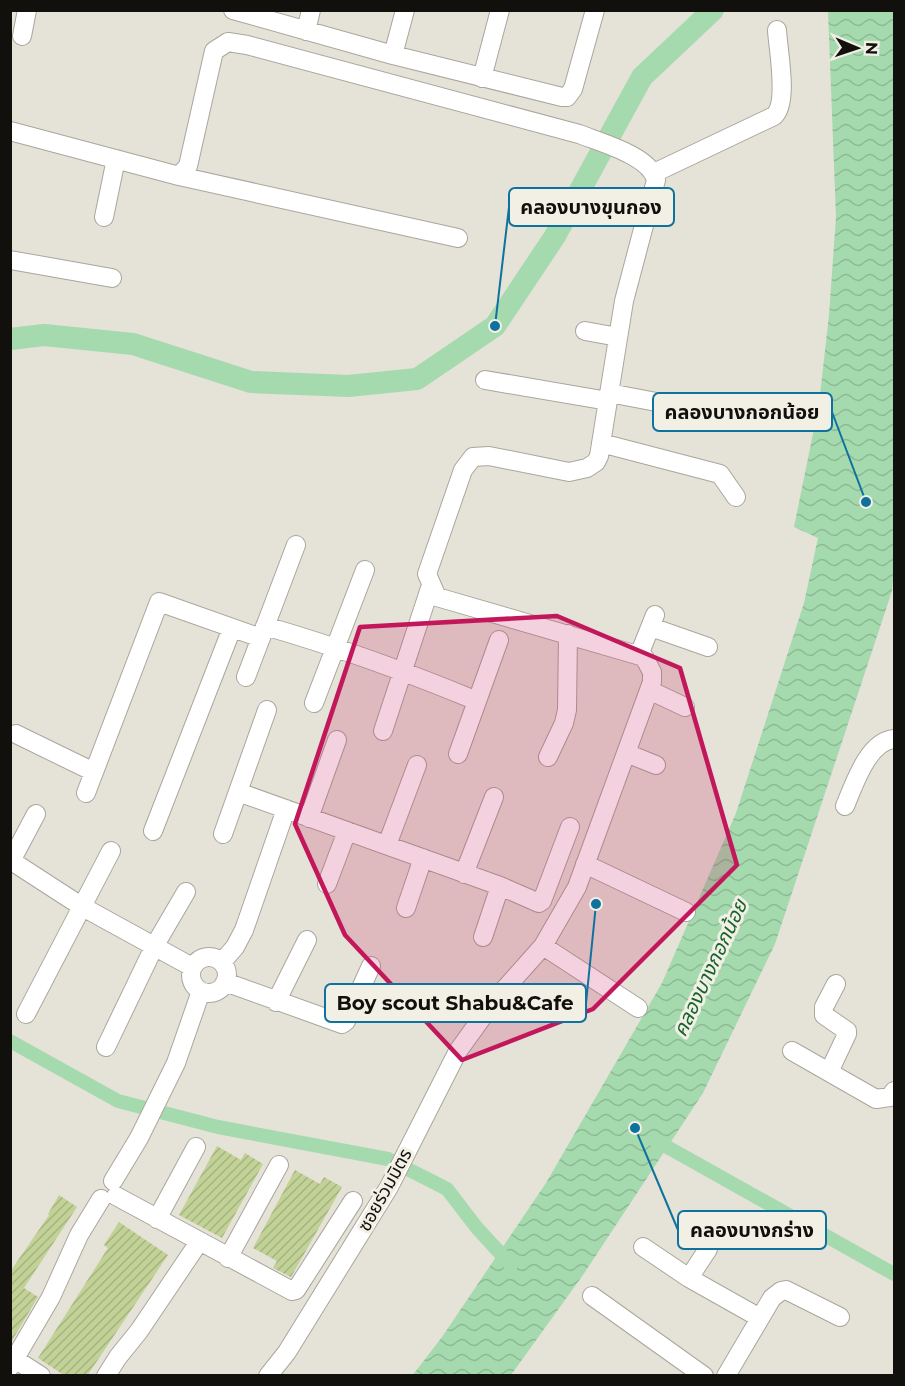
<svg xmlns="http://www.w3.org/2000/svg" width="905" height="1386" viewBox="0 0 905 1386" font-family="Montserrat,'Noto Sans Thai',sans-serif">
<defs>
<pattern id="water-waves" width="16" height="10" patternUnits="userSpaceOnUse" patternTransform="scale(1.5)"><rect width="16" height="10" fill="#a5daae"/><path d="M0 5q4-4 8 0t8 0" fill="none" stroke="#8dba94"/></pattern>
<pattern id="building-hatch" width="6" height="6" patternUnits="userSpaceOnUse" patternTransform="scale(1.5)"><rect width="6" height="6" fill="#c2d296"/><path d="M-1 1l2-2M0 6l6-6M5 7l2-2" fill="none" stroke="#a6b380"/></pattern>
</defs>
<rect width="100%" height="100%" fill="#e5e2d7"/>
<path fill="url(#water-waves)" d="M828,11H894V568L892,591L775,944L703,1093L583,1275L511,1375L412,1376L442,1337L546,1183L662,983L736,813L804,603L818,538L794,527L819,404L829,315L836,217Z"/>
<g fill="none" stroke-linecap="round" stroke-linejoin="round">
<path stroke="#a5daae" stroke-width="14" d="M10,1041L118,1101L218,1127L388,1159L447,1189L477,1228L511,1265
M653,1139L894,1274"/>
<path stroke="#a5daae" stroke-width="22" d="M10,339L44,335L133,344L251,382L348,386L417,379L495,326L555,236L642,77L713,10"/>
</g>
<path fill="url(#building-hatch)" d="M217,1146L241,1160L245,1153L263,1164L222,1238L179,1215Z
M295,1170L320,1184L324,1177L342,1187L291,1277L273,1268L277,1261L253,1248Z
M59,1195L77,1207L24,1288L38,1297L10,1344V1272L49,1215L48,1214Z
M119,1222L168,1255L87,1376H65L38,1358L108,1248L104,1245Z"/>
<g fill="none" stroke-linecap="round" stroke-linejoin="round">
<g stroke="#aaa69d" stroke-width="20">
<path id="minor" d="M233,10L393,55L562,97H567L573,89L595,10
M306,31L311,10
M22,36L27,10
M393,55L405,10
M482,78L500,10
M10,131L179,176L188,166L214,51L228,42L247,45L579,134C602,143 650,156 656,180L624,301L599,456L596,462L587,468L569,472L489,456L473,457L463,470L427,574L437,597L644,657L652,672V682L577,887L543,946L494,1001L458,1051L389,1187L287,1352L268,1376
M654,173L774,116C789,103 778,50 777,30
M179,176L458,238
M104,217L116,159
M10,260L112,278
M585,331L618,337
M485,380L608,401
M609,393L730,416
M601,443L720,474L736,497
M265,626C338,647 407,672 477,701
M651,627L708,647
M639,655L655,615
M246,677L296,545
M649,690L685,707
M314,703L365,570
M383,731L431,585
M16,734L94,772
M626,753L656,765
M458,754L499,640
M548,757L564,723L567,710L568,634
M238,792L500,886L539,903L542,901L570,827
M86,793L159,602L261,638
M845,806C854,785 868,741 894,739
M309,818L337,740
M153,831L232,628
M223,834L267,710
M387,845L417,765
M10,860L81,906L192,967
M10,863L36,814
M585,864L686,912
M464,874L494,797
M327,884L347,831
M406,908L423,858
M483,937L500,886
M543,946L638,1008
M191 975a18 18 0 1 1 36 0a18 18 0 1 1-36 0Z
M222,962L235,947L244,930L286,809
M225,982L342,1024L346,1021L371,966
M276,1002L307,940
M26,1014L111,851
M106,1047L155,945L186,892
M792,1051L876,1099L890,1097L894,1091
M829,1072L847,1034V1031L824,1015V1007L836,984
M113,1181L139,1138L176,1063L201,991
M116,1196L292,1291L296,1290L353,1201
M157,1219L196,1147
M643,1247L689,1278L760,1318
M228,1258L279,1165
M689,1278L708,1249
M592,1296L704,1376
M10,1356L41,1376
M10,1367L51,1297L79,1235L101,1199
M106,1376L118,1357L139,1331L199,1242
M726,1376L772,1298L781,1291L786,1290L840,1317"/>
</g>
<use href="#minor" stroke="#fff" stroke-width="18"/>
</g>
<path fill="#c2185b" fill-opacity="0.2" stroke="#c2185b" stroke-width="4.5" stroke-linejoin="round" d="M557,616L680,668L737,865L593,1009L462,1060L345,935L295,824L360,627Z"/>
<g text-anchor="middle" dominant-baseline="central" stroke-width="6" stroke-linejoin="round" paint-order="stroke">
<g font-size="18" fill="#11100c" stroke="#f2efe5">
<text transform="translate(385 1190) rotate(-61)">ซอยร่วมมิตร</text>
</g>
<g font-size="20" font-style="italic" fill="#15632e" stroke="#f2efe5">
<text transform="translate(710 968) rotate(-65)">คลองบางกอกน้อย</text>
</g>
</g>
<path fill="none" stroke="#0e719e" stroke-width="2" d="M495 326L509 207M866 502L832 412M596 904L586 1003M635 1128L678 1230"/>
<g fill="#0e719e" stroke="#f2efe5" stroke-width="2">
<circle cx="495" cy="326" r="6"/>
<circle cx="866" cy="502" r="6"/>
<circle cx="596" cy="904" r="6"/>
<circle cx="635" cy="1128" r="6"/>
</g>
<g fill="#f2efe5" stroke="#0e719e" stroke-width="2">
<rect x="509" y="188" width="165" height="38" rx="6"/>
<rect x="653" y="393" width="179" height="38" rx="6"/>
<rect x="325" y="984" width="261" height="38" rx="6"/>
<rect x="678" y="1211" width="148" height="38" rx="6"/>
</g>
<g font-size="20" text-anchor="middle" font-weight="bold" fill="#11100c">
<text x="591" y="214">คลองบางขุนกอง</text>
<text x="742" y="419">คลองบางกอกน้อย</text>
<text x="455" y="1010">Boy scout Shabu&amp;Cafe</text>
<text x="752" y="1237">คลองบางกร่าง</text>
</g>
<rect width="905" height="1386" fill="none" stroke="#11100c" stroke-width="24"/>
<g transform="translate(857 48) rotate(92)" stroke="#f2efe5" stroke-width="4.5" paint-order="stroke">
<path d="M0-4.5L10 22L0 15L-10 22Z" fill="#11100c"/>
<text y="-9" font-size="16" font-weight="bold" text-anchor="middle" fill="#11100c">N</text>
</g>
</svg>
